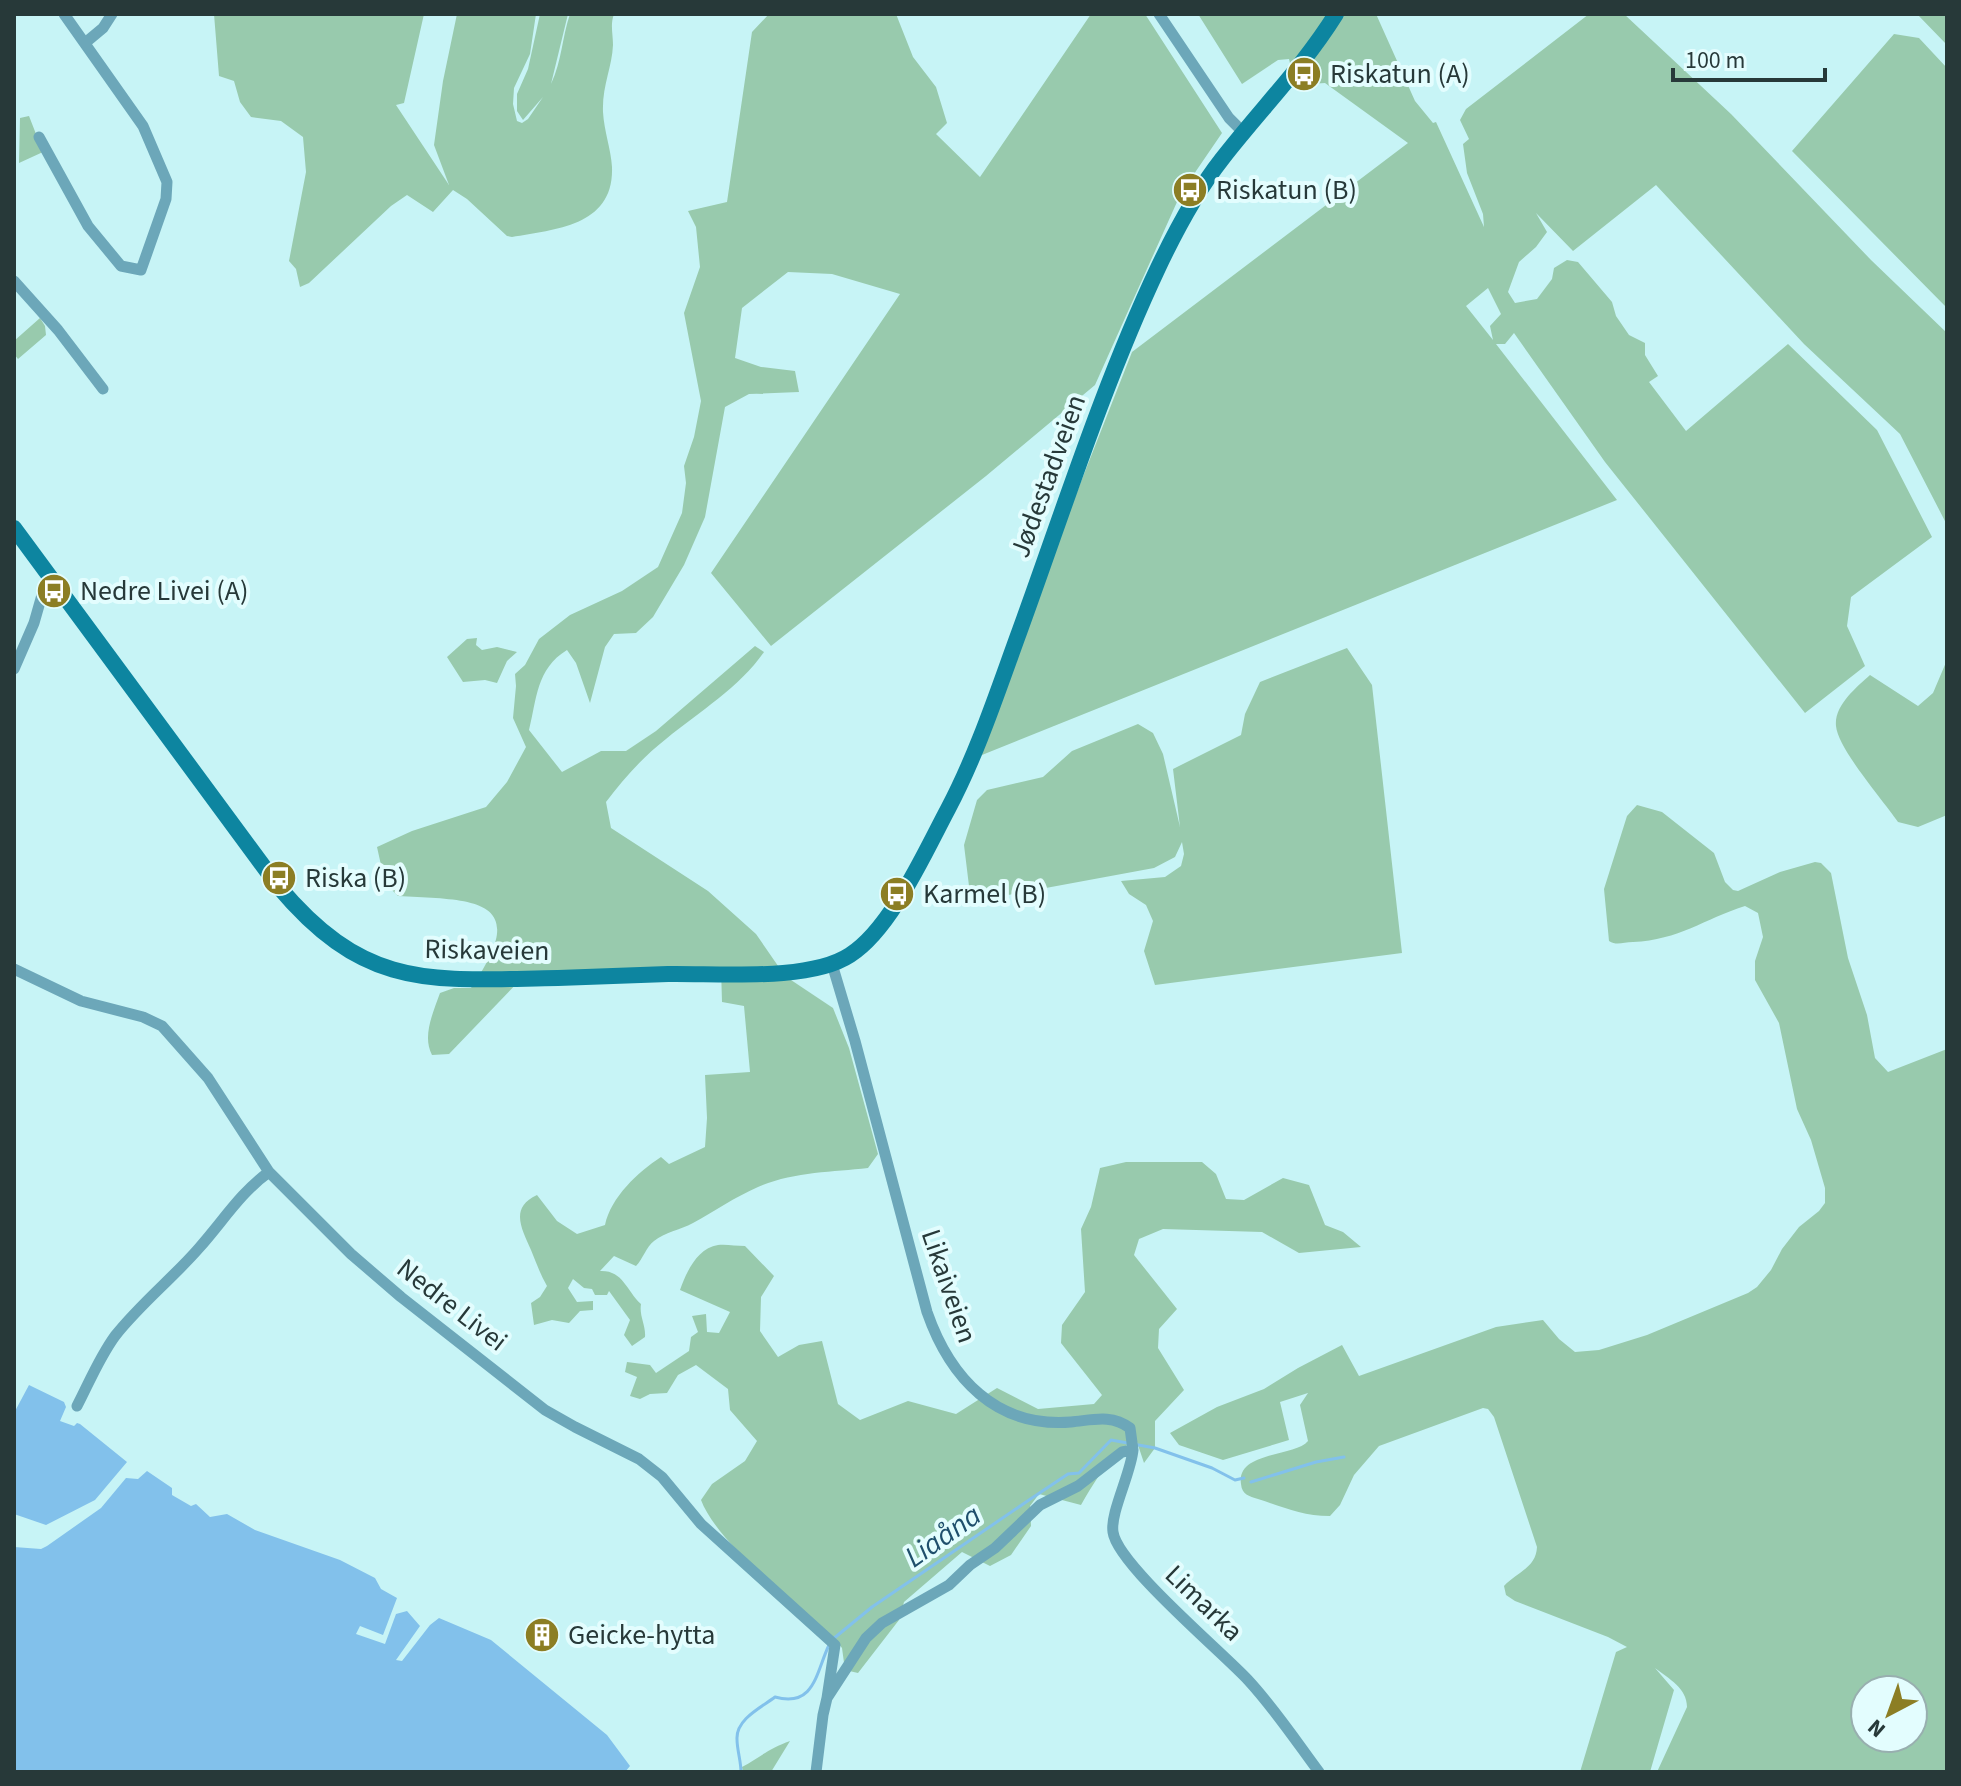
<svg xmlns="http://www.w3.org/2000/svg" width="1961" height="1786" viewBox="0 0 1961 1786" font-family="'Source Sans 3',sans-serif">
<rect width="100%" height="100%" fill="#c7f4f6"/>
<path fill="#98caad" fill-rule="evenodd" d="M214,14H424L404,103L396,105L449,185L434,145L443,81L457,14H536L530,54L514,88L513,104L517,121L522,123L528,119L543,97L523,120L517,111V94L528,69L540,14H568L551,84C562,61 562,37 570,14H614C610,25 613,33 613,45C612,68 602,86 603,112C604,131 611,149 612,167C614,226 556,229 512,237L507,236L467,199L453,190L433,212L407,195L391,206L309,283L300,287L296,269L289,261L306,172L303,137L281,121L251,117L240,102L234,81L219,76Z
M769,14H896L913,57L936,87L947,123L936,134L980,177L1091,14H1145L1222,133L1181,193L1095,385L986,476L771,646L711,573L900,294L832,274L788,272L742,308L735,358L761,367L795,371L799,392L749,394L725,407L705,517L684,565L653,617L636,633L614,634L605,647L590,703L576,663L567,650C536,669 537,699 529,730L562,772L601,751H626L656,731L755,646L764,652C739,688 700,711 666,739C643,757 624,778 606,802L611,828L708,891L756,934L785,976L833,1008L849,1048L878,1154L868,1168C832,1172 792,1172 758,1187C735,1197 715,1211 693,1223C680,1230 665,1232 654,1241C646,1247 643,1259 636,1266L614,1256L600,1271C623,1270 626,1290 641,1304C639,1316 646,1325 645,1337L632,1346L624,1335L630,1320L609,1291L607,1295H595L592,1289L584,1288L573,1279L568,1288L577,1302L593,1301V1310L580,1311L569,1323L552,1320L534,1325L531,1303L540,1297L547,1286C540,1274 536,1262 531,1250C522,1229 509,1208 537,1195L557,1221L577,1234L605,1225C611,1197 638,1172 661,1157L669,1164L705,1147L707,1118L705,1075L750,1072L744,1006L722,1002L721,968L523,977L449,1054L432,1055C422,1036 433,1013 440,993L454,988H471C534,897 473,900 398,896L385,883L377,847L412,831L486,807L507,782L526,747L513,718L516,686L515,674L525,665L539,639L570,615L622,591L658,567L682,513L686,483L684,466L694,437L701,401L684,313L700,267L696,227L688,211L727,202L752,32Z
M1198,14H1376L1415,101L1433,123L1436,122L1484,227L1483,214L1467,173L1463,144L1469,139L1460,120L1466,109L1589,14H1624L1731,114L1871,260L1947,333V525L1900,434L1804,344L1656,185L1573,251L1536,213L1547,232L1536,247L1519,262L1508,292L1515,303L1537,299L1552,279L1554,268L1567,260L1578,262L1612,302L1616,316L1629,335L1645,343V355L1658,376L1649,382L1686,431L1788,344L1877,430L1932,537L1851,597L1847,626L1865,666L1805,713L1605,462L1514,333L1505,344H1496L1617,500L972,759L1132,352L1408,143L1325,83L1295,85L1289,59L1278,60L1242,84ZM1488,288L1501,314L1490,326L1493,340L1466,306Z
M1917,14H1947V45Z
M1894,34L1919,38L1947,68V308L1792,151Z
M29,116L43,152L19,163L20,118Z
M40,318L45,326L46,335L18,359L14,354V341Z
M477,638L476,645L482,650L497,647L517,652L507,661L497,683L485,680L463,682L447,657L467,639Z
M1347,648L1372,685L1402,953L1155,985L1144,951L1153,921L1146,905L1129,894L1121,881L1165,877L1181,866L1184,854L1182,842L1175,857L1154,868L1008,895L969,886L964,845L977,800L987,790L1043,777L1072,751L1138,724L1153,733L1163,754L1180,827L1173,769L1241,735L1245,714L1260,682Z
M1947,660V815L1918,827L1898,822C1883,800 1838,749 1836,726C1834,705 1857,687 1870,675L1918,706L1933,693Z
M1637,805L1662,812L1714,853L1725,882L1733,890L1738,891L1780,872L1815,862L1821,863L1831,873L1848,958L1867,1015L1875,1058L1888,1072L1947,1049V1772H1657L1687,1707C1687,1688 1669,1679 1655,1668L1674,1690L1650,1772H1580L1616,1652L1627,1647L1608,1637L1515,1601L1506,1595L1504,1586C1517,1572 1536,1568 1537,1547L1494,1417L1488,1409L1483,1408L1379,1446L1354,1475L1340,1505L1330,1516C1302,1516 1283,1507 1258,1499C1249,1496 1242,1495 1241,1484C1236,1451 1295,1457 1308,1441L1300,1405L1308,1393L1280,1402L1289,1440L1223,1460L1179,1445L1170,1433L1217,1407L1264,1389L1298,1368L1342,1345L1359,1376L1496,1327L1543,1320L1559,1339L1575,1352L1599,1350L1647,1335L1748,1293L1757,1287L1771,1270L1782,1249L1799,1227L1819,1211L1825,1203V1188L1811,1140L1797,1109L1779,1023L1755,980V961L1763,937L1758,913L1745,906C1704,919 1679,940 1633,942C1623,942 1617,946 1609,941L1604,889L1627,816ZM1865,1690H1913V1738H1865Z
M1126,1162H1202L1216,1174L1226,1199L1244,1200L1283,1178L1309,1185L1325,1225L1343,1232L1361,1247L1299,1253L1262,1232L1163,1229L1139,1239L1134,1255L1177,1309L1159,1329L1158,1348L1184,1390L1155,1421V1448L1144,1463L1136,1439C1109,1456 1097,1478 1081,1505L1039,1494L1030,1506L1031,1526L1011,1555L990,1566L962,1552L904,1602L899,1620L858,1673L845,1670L842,1648L833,1637C797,1605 717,1543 701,1500L712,1484L745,1461L757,1441L730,1410L728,1389L696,1365L678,1375L667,1393L650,1394L640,1399L630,1396L637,1377L625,1372L627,1362L650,1365L656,1373L689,1351L691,1337L698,1332L692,1316L706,1314L707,1332L719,1333L730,1312L680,1290C686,1273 697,1248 718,1245C726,1244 736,1246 745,1246L774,1276L761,1297L760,1331L778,1357L799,1345L822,1341L838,1404L860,1420L908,1401L956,1414L997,1388L1038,1409L1094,1404L1102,1395L1061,1343L1062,1325L1085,1292L1081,1229L1091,1207L1100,1168Z
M790,1741L771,1772H743L742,1767C760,1757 770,1748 790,1741Z"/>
<path fill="#82c1eb" d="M29,1385L64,1402L66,1407L60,1421L74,1426L77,1423L80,1424L127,1462L95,1500L46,1525L14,1514V1413Z
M147,1471L172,1488V1495L191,1506L196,1504L210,1517L227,1514L255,1530L340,1560L375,1578L381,1589L397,1598L383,1635L360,1626L356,1634L385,1644L396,1614L407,1611L420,1626L396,1660L402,1661L430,1625L439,1618L491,1640L607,1735L630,1766L625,1772H14V1547L41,1549L47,1546L101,1508L126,1478L138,1479Z"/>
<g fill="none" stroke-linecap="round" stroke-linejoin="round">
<path stroke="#82c1eb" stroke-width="3" d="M1251,1482L1316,1462L1344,1457
M833,1639L872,1607L1029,1500L1068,1474L1079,1473L1111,1440L1155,1448L1212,1468L1235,1480L1244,1478
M741,1772C741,1761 737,1750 737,1739C736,1719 762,1707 775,1697C815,1708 816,1672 829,1645"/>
<path stroke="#6ca7b9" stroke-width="11" d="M1159,14L1229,118L1244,133
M85,43L103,28L112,14
M39,137L88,226L121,266L141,270L166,199L167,182L143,126L64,14
M14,281L58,330L103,389
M14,669L34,623L48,574
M14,969L81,1001L143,1017L162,1026L208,1078L269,1172L351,1254L401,1297L545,1410L575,1427L639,1459L662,1477L701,1524L835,1645L827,1698
M77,1406C89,1383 99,1358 115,1336C140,1304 173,1278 199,1248C223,1221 241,1192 269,1172
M1133,1450C1131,1473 1110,1513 1113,1532C1117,1564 1221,1651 1248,1680C1274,1708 1296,1741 1319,1772
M816,1772L823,1715L827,1698L866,1638L882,1623L949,1585L970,1565L995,1548L1040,1505L1078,1486L1122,1452L1133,1450L1130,1428C1111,1414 1093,1420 1071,1422C996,1428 950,1378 927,1312L855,1041L832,964"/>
<path stroke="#0d85a0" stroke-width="16" d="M14,528L278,886C367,992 432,980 558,978C595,977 631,975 668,974C717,973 809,982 850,955C891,929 925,852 948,809C978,752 998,690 1020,630C1064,509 1103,385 1158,268C1176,230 1196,192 1222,159C1260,110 1303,67 1336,14"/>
</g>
<defs>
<g id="bus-disc" transform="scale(1.8)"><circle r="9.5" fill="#8c7e24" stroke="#e3fdfe"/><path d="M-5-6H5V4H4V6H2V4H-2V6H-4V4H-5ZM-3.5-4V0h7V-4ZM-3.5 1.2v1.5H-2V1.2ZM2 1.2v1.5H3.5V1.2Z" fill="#fff"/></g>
<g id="building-disc" transform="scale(1.8)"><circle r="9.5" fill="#8c7e24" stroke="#e3fdfe"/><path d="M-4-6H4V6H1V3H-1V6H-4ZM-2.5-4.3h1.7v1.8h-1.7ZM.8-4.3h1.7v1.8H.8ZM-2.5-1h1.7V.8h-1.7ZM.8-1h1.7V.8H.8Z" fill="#fff"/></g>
</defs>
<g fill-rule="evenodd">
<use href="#bus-disc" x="1304" y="74"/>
<use href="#bus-disc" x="1190" y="190"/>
<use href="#bus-disc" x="54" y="591"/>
<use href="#bus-disc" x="279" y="878"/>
<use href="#bus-disc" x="897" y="894"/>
<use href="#building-disc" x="542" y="1635"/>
</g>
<g text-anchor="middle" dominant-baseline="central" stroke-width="8" stroke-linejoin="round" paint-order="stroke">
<g font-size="28" fill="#273939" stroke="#e3fdfe" text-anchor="start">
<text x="1330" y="74">Riskatun (A)</text>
<text x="1216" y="190">Riskatun (B)</text>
<text x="80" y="591">Nedre Livei (A)</text>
<text x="305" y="878">Riska (B)</text>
<text x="923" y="894">Karmel (B)</text>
<text x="568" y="1635">Geicke-hytta</text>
</g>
<g font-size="28" fill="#273939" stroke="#e3fdfe">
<text transform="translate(1048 476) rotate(-70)">Jødestadveien</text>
<text transform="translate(487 950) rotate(1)">Riskaveien</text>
<text transform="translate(949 1286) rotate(71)">Likaiveien</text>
<text transform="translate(452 1305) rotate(38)">Nedre Livei</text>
<text transform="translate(1204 1603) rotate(44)">Limarka</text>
</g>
<g font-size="30" font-style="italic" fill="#1f4f6c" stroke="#e3fdfe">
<text transform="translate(943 1536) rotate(-35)">Liaåna</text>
</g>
</g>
<rect width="1961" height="1786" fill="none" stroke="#273939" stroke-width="32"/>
<g transform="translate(1889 1714) rotate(221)"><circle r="38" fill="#e3fdfe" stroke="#98afaf" stroke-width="2"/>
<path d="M0-6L14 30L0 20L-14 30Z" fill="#8c7e24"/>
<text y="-12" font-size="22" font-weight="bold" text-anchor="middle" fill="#273939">N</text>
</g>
<path d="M1673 68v12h152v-12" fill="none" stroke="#273939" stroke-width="4"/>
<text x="1685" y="68" font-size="24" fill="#273939" stroke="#e3fdfe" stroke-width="6" paint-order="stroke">100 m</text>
</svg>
